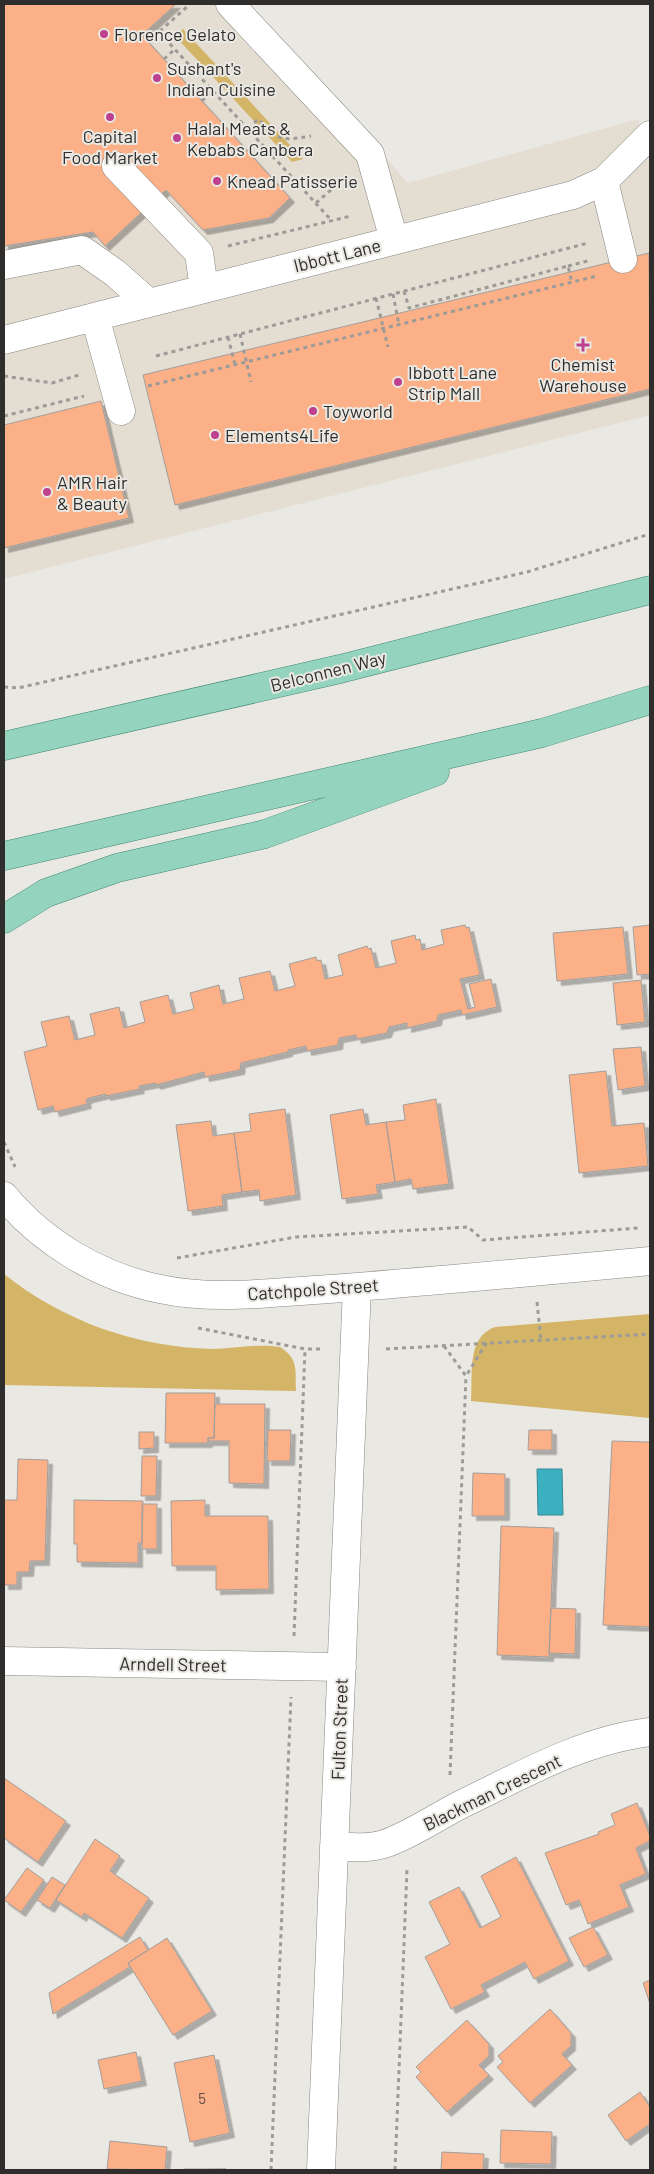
<svg xmlns="http://www.w3.org/2000/svg" width="654" height="2174" viewBox="0 0 654 2174" font-family="Barlow,sans-serif">
<defs>
<filter id="shadow"><feDropShadow dx="4.5" dy="4.5" stdDeviation="0" flood-color="#0004"/></filter>
</defs>
<rect width="100%" height="100%" fill="#eae8e3"/>
<path fill="#e3ddd2" d="M4,4H250L408,183L638,119L650,163V415L4,579Z"/>
<path fill="#d4b466" d="M183,29L303,159L292,162L175,36Z
M4,1274C63,1321 136,1347 212,1349C234,1349 257,1343 280,1347C299,1359 295,1370 296,1391L4,1385Z
M650,1314V1418L471,1401C473,1375 466,1337 495,1327Z"/>
<path fill="#3bb0c0" stroke="#378994" d="M537,1469H562L563,1515H538Z"/>
<path fill="#fbb087" stroke="#a39e9b" filter="url(#shadow)" d="M4,4H176L142,35L290,198L269,218L203,230L166,190L105,246L93,232L4,246Z
M649,253L650,389L175,505L143,375Z
M101,401L129,518L4,548V425Z
M465,925L466,928L469,927L480,975L460,979L468,1009L475,1007L469,984L491,979L497,1007L462,1015L461,1010L438,1015L437,1021L407,1028V1023L389,1027L387,1033L357,1039L356,1035L339,1038L338,1045L307,1051L306,1046L288,1050V1052L241,1063L240,1070L205,1077L204,1072L156,1085V1083L139,1086L140,1089L106,1096V1094L89,1098L86,1100L87,1104L55,1112L53,1106L38,1110L24,1052L47,1046L41,1022L69,1016L75,1040L95,1035L90,1014L119,1007L124,1028L145,1022L140,1002L168,995L173,1014L194,1009L190,993L219,985L223,1004L244,999L239,978L270,971L275,991L295,986L289,964L316,957L317,961L321,960L325,979L343,975L338,955L367,946L368,949L371,948L376,968L396,963L391,941L415,935L416,940L420,939L422,950L444,944L441,930Z
M650,925V974L637,975L633,927Z
M623,927L628,974L557,981L553,933Z
M641,980L645,1022L617,1025L613,983Z
M641,1047L645,1086L618,1090L613,1049Z
M606,1071L612,1126L644,1123L648,1166L579,1173L569,1075Z
M436,1099L449,1184L413,1189L411,1179L395,1182L386,1122L405,1120L403,1105Z
M285,1109L296,1195L260,1201L259,1190L242,1192L234,1133L251,1131L249,1114Z
M363,1109L366,1125L386,1122L395,1182L376,1185L378,1194L342,1199L330,1115Z
M211,1121L213,1136L234,1133L242,1192L222,1195L223,1206L188,1211L176,1125Z
M166,1393H215L214,1438H208V1443H165Z
M215,1404H265L264,1484L229,1483V1441H208V1438H214Z
M268,1430H291L290,1461H267Z
M529,1430H552V1450H528Z
M139,1432H154V1448L139,1449Z
M612,1441L650,1442V1627L603,1625Z
M142,1456H157L156,1496H141Z
M18,1459L48,1460L45,1561H30L29,1572H17V1585H4V1500H17Z
M473,1473L505,1474V1516H472Z
M74,1500L143,1501L142,1543H138V1563L77,1562V1544H74Z
M205,1500V1516H268L269,1589L216,1590V1566H172L171,1501Z
M142,1504H157V1549H142Z
M501,1526L554,1528L549,1657L497,1655Z
M551,1608L576,1609L575,1654L549,1653Z
M4,1778L66,1821L38,1862L4,1838Z
M637,1803L650,1836V1841L636,1848L646,1874L620,1885L629,1907L588,1924L579,1900L566,1905L545,1853L599,1834L598,1832L615,1825L611,1814Z
M95,1839L120,1856L110,1871L149,1898L122,1938L84,1913L82,1917L56,1900Z
M516,1857L569,1961L534,1979L525,1962L481,1985L485,1992L451,2009L425,1957L450,1944L429,1902L459,1887L480,1928L501,1917L481,1876Z
M27,1868L44,1880L21,1912L4,1900Z
M52,1877L65,1885L50,1908L37,1900Z
M593,1927L608,1955L584,1967L569,1938Z
M140,1937L148,1950L128,1963L130,1967L53,2014L49,1993Z
M167,1938L212,2011L173,2035L128,1963Z
M650,1980V2004L643,1983Z
M550,2009L571,2033V2046L562,2054L572,2065L530,2103L497,2067L503,2062L498,2056Z
M467,2020L489,2044V2056L479,2065L489,2075L447,2112L416,2077L421,2072L416,2067Z
M136,2052L142,2081L104,2089L98,2060Z
M214,2055L230,2133L190,2142L174,2063Z
M640,2092L650,2107V2124L626,2141L608,2115Z
M501,2130L552,2132L551,2164L500,2163Z
M110,2141L167,2147L165,2170L107,2169Z
M442,2152L484,2154L483,2170H441Z
M184,2169H226L184,2170Z"/>
<g fill="none" stroke-linecap="round" stroke-linejoin="round">
<g stroke="#898782" stroke-width="29">
<path id="minor" d="M230,4L370,154L394,240
M116,166L199,253L204,289
M604,181L623,259
M4,265L82,250L115,273L149,303
M95,317L121,411
M4,340L573,195L604,181L650,135
M4,1196C43,1243 100,1277 160,1289C216,1301 274,1292 330,1289C437,1281 544,1271 650,1261
M4,1661L342,1667
M334,1846C351,1847 368,1849 384,1844C411,1835 436,1817 462,1804C522,1775 583,1740 650,1732
M321,2170L357,1287"/>
</g>
<g stroke="#428871" stroke-width="29">
<path id="major" d="M4,746L340,669L650,590
M4,856L542,733L650,700
M4,919L46,893L117,868L265,834L435,772"/>
</g>
<path stroke="#9d9b98" stroke-width="3" stroke-dasharray="4 4" stroke-linecap="butt" d="M159,32L332,221
M148,42L190,4
M164,59L175,49
M202,101L213,90
M249,129L258,119C281,141 279,141 311,136
M248,152L260,141
M316,203L341,181L343,175
M228,246L351,216
M568,266L591,260
M404,291L409,308L568,266L572,283
M393,294L399,325
M376,298L388,347
M240,334L251,382
M228,337L235,365
M156,356L588,243
M4,376L52,383L79,375
M148,386L597,276
M4,416L84,396
M4,687L18,688L527,572L650,534
M4,1142L15,1167
M177,1258L296,1237L468,1227L483,1240L638,1228
M537,1302L541,1341
M198,1328L305,1349H324
M444,1346L466,1376L487,1342
M386,1349L650,1334
M294,1636L305,1349
M450,1775L466,1376
M271,2170L291,1697
M395,2170L407,1869"/>
<use href="#minor" stroke="#fff" stroke-width="28"/>
<use href="#major" stroke="#94d4bf" stroke-width="28"/>
</g>
<g fill="#be418f" stroke="#eae8e3" stroke-width="2">
<circle cx="104" cy="34" r="5"/>
<circle cx="157" cy="78" r="5"/>
<circle cx="110" cy="117" r="5"/>
<circle cx="177" cy="138" r="5"/>
<circle cx="217" cy="181" r="5"/>
<path d="M580.5 337.5h5v5h5v5h-5v5h-5v-5h-5v-5h5z"/>
<circle cx="398" cy="382" r="5"/>
<circle cx="313" cy="411" r="5"/>
<circle cx="215" cy="435" r="5"/>
<circle cx="47" cy="492" r="5"/>
</g>
<g text-anchor="middle" dominant-baseline="central" stroke-width="4" stroke-linejoin="round" paint-order="stroke">
<g font-size="15" fill="#624e44">
<text x="202" y="2098">5</text>
</g>
<g font-size="18" fill="#2f2e2d" stroke="#eae8e3" text-anchor="start">
<text x="114" y="34">Florence Gelato</text>
<text x="167" y="68">Sushant's<tspan x="167" dy="21">Indian Cuisine</tspan></text>
<text x="187" y="128">Halal Meats &amp;<tspan x="187" dy="21">Kebabs Canbera</tspan></text>
<text x="110" y="136" text-anchor="middle">Capital<tspan x="110" dy="21">Food Market</tspan></text>
<text x="227" y="181">Knead Patisserie</text>
<text x="583" y="364" text-anchor="middle">Chemist<tspan x="583" dy="21">Warehouse</tspan></text>
<text x="408" y="372">Ibbott Lane<tspan x="408" dy="21">Strip Mall</tspan></text>
<text x="323" y="411">Toyworld</text>
<text x="225" y="435">Elements4Life</text>
<text x="57" y="482">AMR Hair<tspan x="57" dy="21">&amp; Beauty</tspan></text>
</g>
<g font-size="18" fill="#2f2e2d" stroke="#eae8e3">
<text transform="translate(337 255) rotate(-14)">Ibbott Lane</text>
<text transform="translate(328 671) rotate(-14)">Belconnen Way</text>
<text transform="translate(313 1289) rotate(-4)">Catchpole Street</text>
<text transform="translate(173 1664) rotate(1)">Arndell Street</text>
<text transform="translate(339 1729) rotate(-88)">Fulton Street</text>
<text transform="translate(492 1792) rotate(-26)">Blackman Crescent</text>
</g>
</g>
<rect width="654" height="2174" fill="none" stroke="#2f2e2d" stroke-width="10"/>
</svg>
